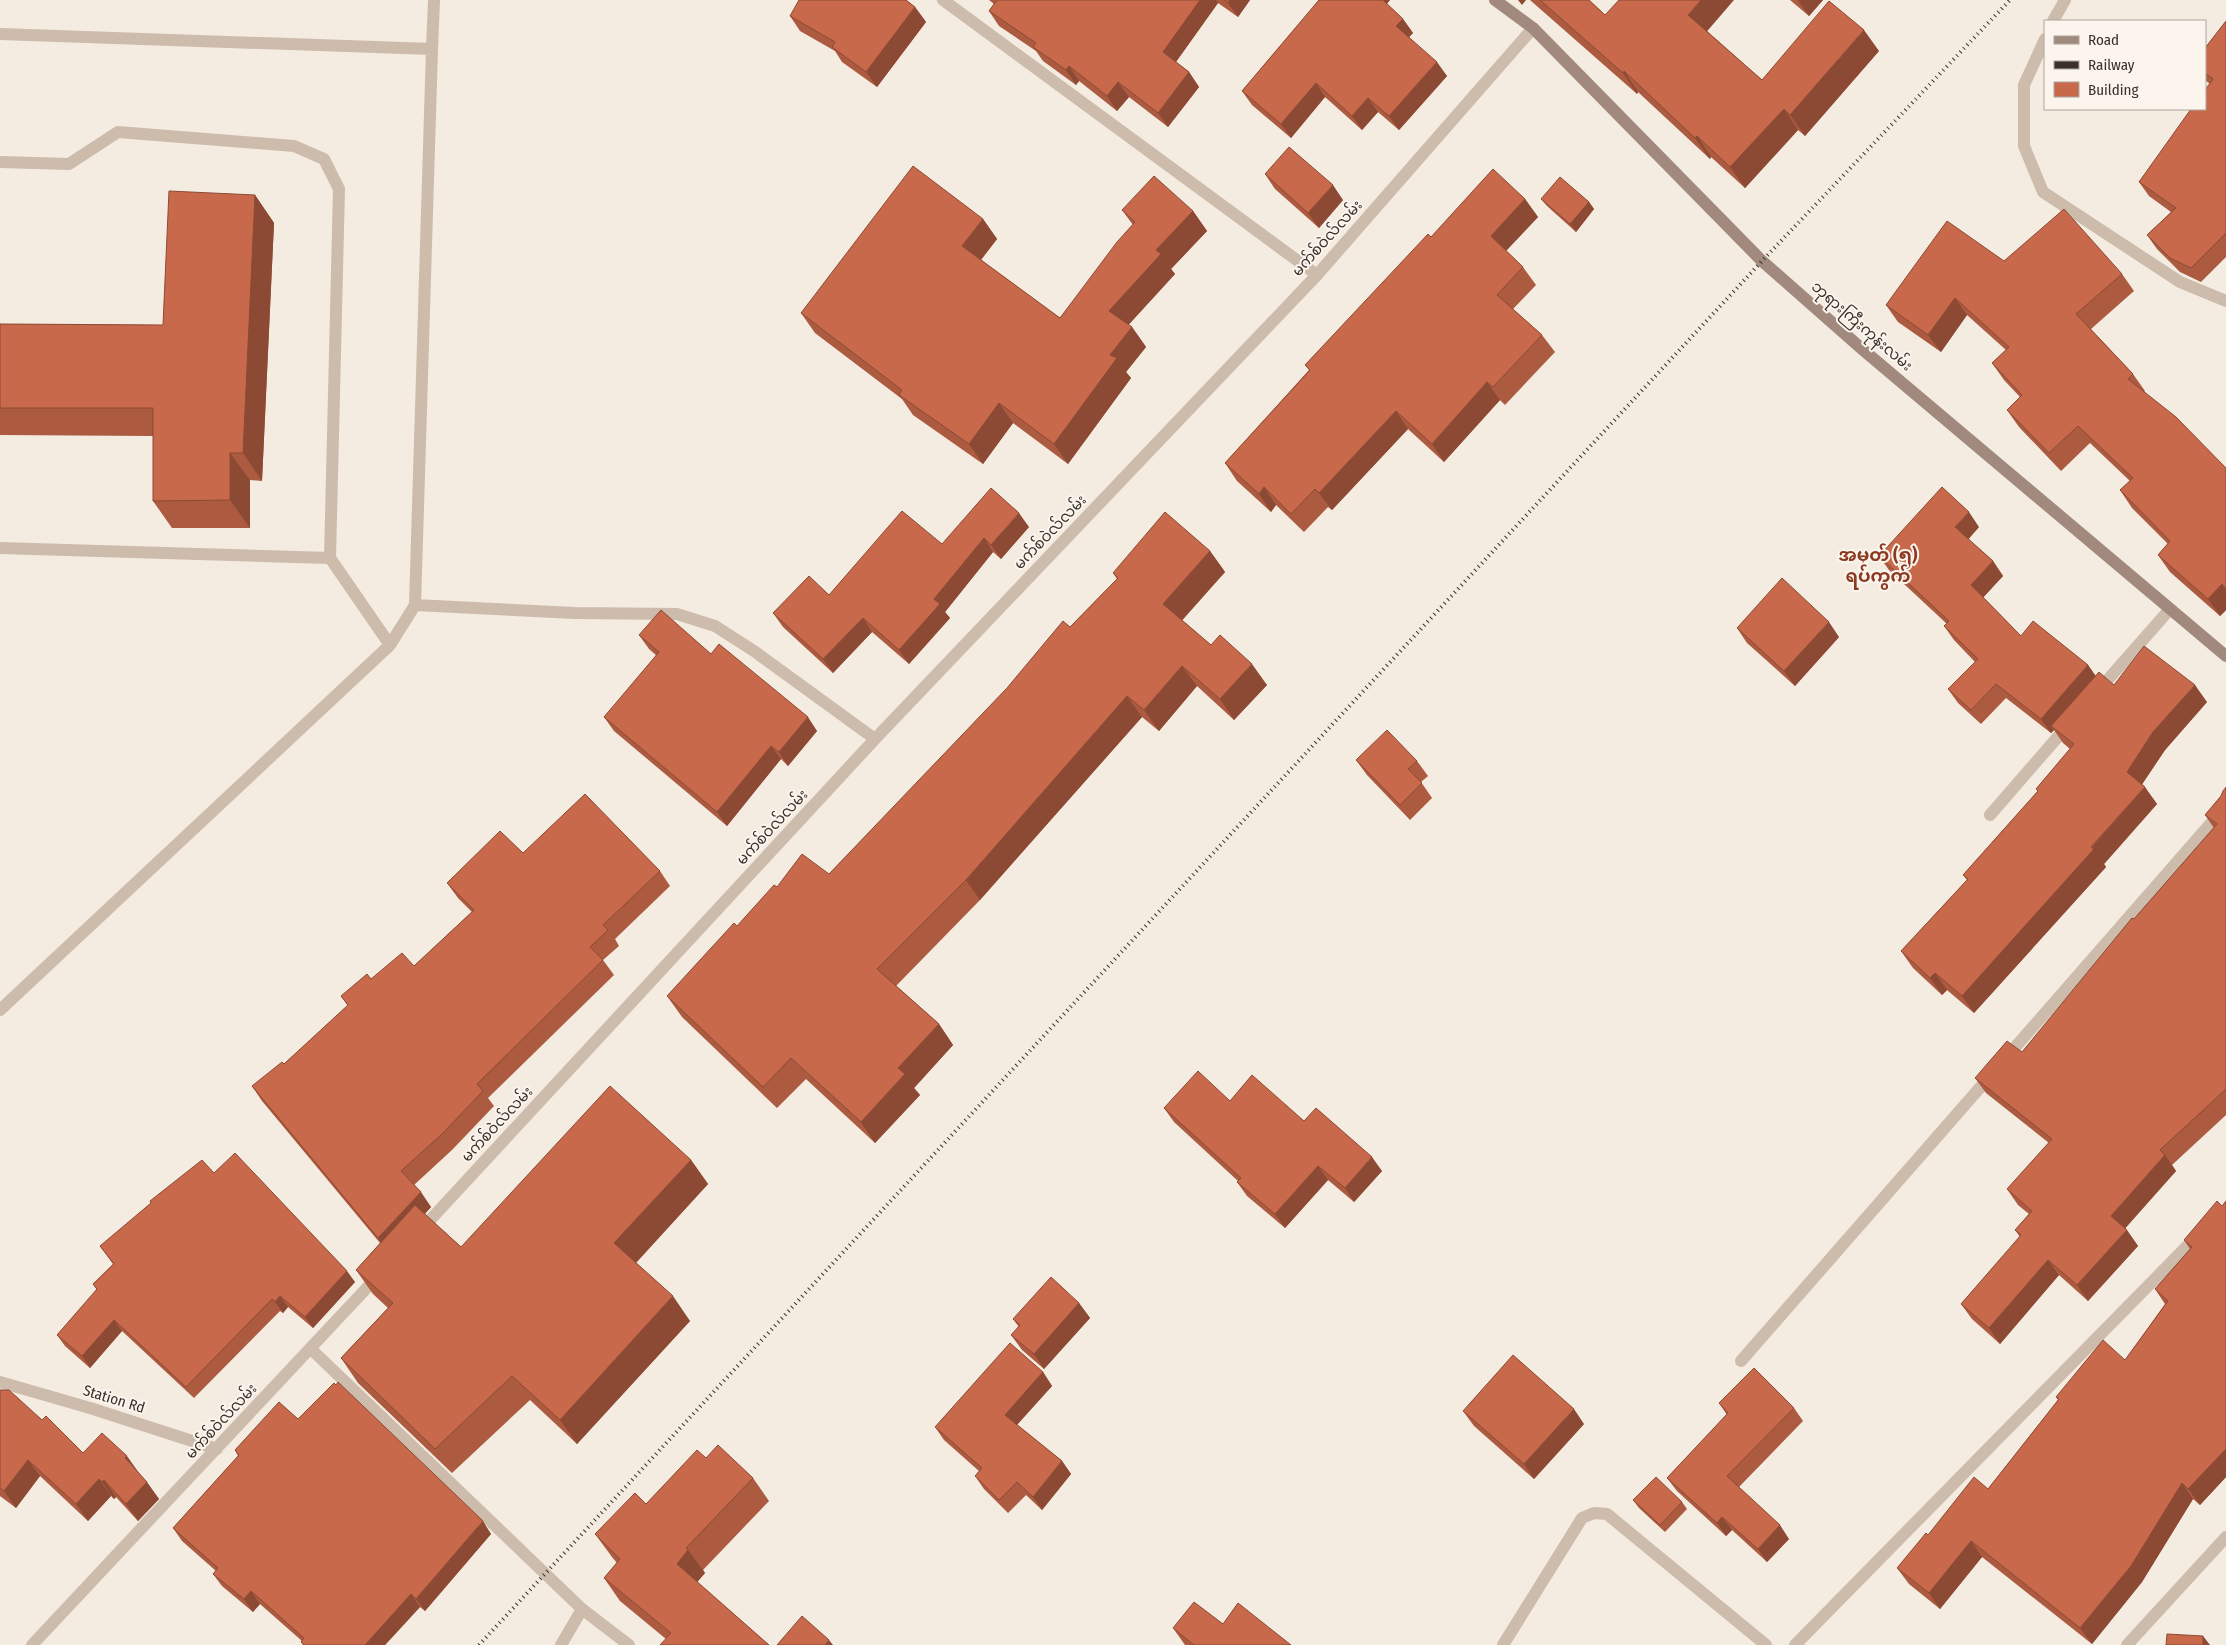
<svg xmlns="http://www.w3.org/2000/svg" width="2226" height="1645" viewBox="0 0 2226 1645" font-family="'Fira Sans Condensed','Noto Sans Myanmar',sans-serif">
<rect width="100%" height="100%" fill="#f4ebe1"/>
<g fill="none" stroke-linecap="round" stroke-linejoin="round">
<path stroke="#cdbbac" stroke-width="12" d="M943,0L1317,275
M2053,21L2065,0
M0,34L432,49L415,605L390,645
M2045,39L2024,85V146L2043,192L2180,282L2226,301
M432,49L434,0
M0,162L69,164L118,132L294,146L324,159L339,189L330,558L0,548
M415,605L575,613L677,614L715,626L754,651L875,739
M2097,692L2170,609
M1990,815L2069,724
M0,1010L390,645L330,558
M2004,1060L2226,806
M419,1232L875,739L1317,275L1533,28
M311,1349L582,1609L629,1645
M1741,1361L1991,1075
M0,1382L90,1408L217,1449
M32,1645L378,1276
M561,1645L582,1609
M1503,1645L1582,1518L1594,1513L1607,1514L1766,1645
M1795,1645L2200,1233
M2127,1645L2226,1537"/>
<path stroke="#a18a7d" stroke-width="12" d="M1495,0L1533,28L1762,261L1862,349L2226,656"/>
<path stroke="#3b302b" stroke-width="4" stroke-dasharray="1 4" stroke-linecap="butt" d="M479,1645L1762,261L2010,0"/>
</g>
<path fill="#ac5a40" d="M989,0H1250L1238,17L1218,3L1176,62L1189,72L1199,87L1168,127L1129,97L1117,111L1079,81L1076,85L1043,61L1036,51L999,26L989,11L994,4Z
M1319,0H1390L1387,4L1403,19L1413,33L1409,37L1447,76L1399,130L1378,112L1362,130L1325,97L1291,138L1252,105L1242,91Z
M1530,0H1589L1605,15L1707,31L1762,80L1879,51L1805,136L1798,130L1745,188L1711,157L1710,159L1638,92L1637,94Z
M1790,0H1823L1809,16Z
M915,7L926,22L877,87L842,62L835,51L800,31L790,16Z
M2226,21V257L2201,282L2180,272L2157,249L2147,235L2171,212L2149,196L2139,182L2210,84L2205,80V48Z
M1265,174L1343,200L1319,228L1275,189Z
M255,195L274,223L262,481L250,480V528H172L153,501V436L0,435V324L163,325Z
M1525,199L1538,217L1506,251L1523,267L1536,285L1513,309L1542,335L1555,352L1505,405L1500,400L1444,462L1408,429L1332,510L1328,507L1304,532L1276,505L1271,512L1237,481L1225,463L1309,370L1305,365L1431,237Z
M1541,199L1589,202L1594,209L1576,232L1547,206Z
M1122,210L1193,211L1207,231L1171,269L1175,274L1128,325L1132,327L1146,347L1126,372L1131,378L1068,464L1013,423L983,464L913,415L902,399L815,333L801,313L983,219L997,239L981,260L1060,318L1133,225Z
M2004,261L2122,274L2134,291L2091,329L2133,374L2145,391L2144,392L2226,468V610L2220,616L2170,572L2158,555L2168,544L2132,508L2120,490L2130,481L2090,443L2061,471L2019,427L2007,410L2020,397L2004,380L1992,363L2006,350L1967,315L1941,352L1898,322L1886,305Z
M1029,527L1001,559L993,552L945,612L950,618L909,664L872,632L833,673L783,627L773,613L829,595L942,544Z
M1979,527L1968,539L1993,561L2003,576L1983,597L2021,636L2088,665L2095,676L2114,685L2207,702L2165,750L2142,784L2157,804L2104,864L2106,867L1974,1013L1947,990L1942,995L1913,968L1901,951L1967,880L1963,875L2038,791L2036,789L2070,749L2063,743L2054,730L2051,733L2006,698L1981,724L1958,703L1948,689L1975,662L1954,640L1944,626L1947,624L1889,570L1879,556Z
M1210,551L1225,572L1182,620L1211,645L1267,685L1234,720L1197,686L1159,731L1142,717L980,900L896,986L939,1024L953,1045L914,1088L920,1095L875,1143L806,1079L777,1108L682,1017L667,996L777,887L829,874L1117,579L1113,573Z
M1737,628L1839,637L1795,686L1747,643Z
M639,635L711,654L817,731L788,766L781,759L727,826L614,731L604,717L657,656L649,649Z
M1356,760L1417,761L1428,776L1421,782L1432,798L1410,820L1367,775Z
M2226,787V1115L2172,1165L2176,1171L2125,1228L2138,1246L2088,1301L2059,1275L2000,1344L1972,1319L1961,1304L2020,1237L2015,1230L2029,1214L2018,1205L2007,1189L2049,1143L1986,1093L1975,1078L2022,1052L2134,919L2214,828L2205,815L2221,796Z
M523,853L660,871L670,886L615,939L619,946L603,960L614,975L488,1098L494,1106L452,1150L414,1185L431,1207L425,1214L461,1247L691,1160L708,1184L636,1263L690,1321L577,1444L530,1400L452,1473L358,1383L341,1358L388,1308L373,1294L356,1270L380,1243L262,1101L252,1086L284,1064L348,1006L341,996L371,979L414,966L472,912L458,898L447,883Z
M1230,1101L1304,1121L1382,1171L1354,1202L1328,1180L1285,1228L1247,1196L1237,1182L1238,1181L1174,1122L1164,1108Z
M214,1173L355,1282L313,1328L288,1307L283,1313L280,1311L194,1398L122,1331L90,1368L65,1346L57,1335L97,1290L93,1284L113,1264L100,1246Z
M2226,1201V1477L2200,1505L2193,1499L2142,1582L2092,1644L1982,1557L1940,1609L1909,1584L1897,1568L1928,1535L1988,1489L2058,1400L2056,1397L2125,1360L2165,1304L2155,1289L2190,1249L2184,1240L2222,1206Z
M1079,1303L1090,1318L1044,1369L1022,1350L1011,1335L1019,1327L1013,1319Z
M1043,1372L1052,1386L1017,1425L1062,1461L1071,1474L1042,1510L1026,1495L1008,1513L984,1489L975,1476L979,1471L944,1440L935,1427Z
M0,1390L42,1420L83,1453L139,1473L159,1499L138,1521L116,1497L114,1499L111,1496L88,1521L40,1476L16,1508L0,1496Z
M1719,1403L1794,1408L1803,1421L1739,1487L1789,1539L1767,1562L1732,1530L1726,1536L1677,1491L1667,1478L1727,1415Z
M1463,1411L1584,1424L1534,1479L1474,1426Z
M298,1419L491,1534L425,1611L420,1607L385,1645H303L301,1642L302,1641L260,1604L253,1612L222,1586L213,1574L216,1571L182,1541L173,1528L238,1456L235,1450Z
M706,1458L753,1478L769,1501L703,1570L705,1573L697,1582L769,1645L666,1639L620,1601L604,1578L617,1563L612,1557L595,1534L646,1504Z
M1633,1500L1682,1502L1687,1509L1665,1532L1639,1508Z
M1223,1624L1291,1645H1185L1173,1628Z"/>
<path fill="#8c4a34" d="M1200,0H1216L1218,3L1173,66L1163,52Z
M1230,0H1250L1238,17L1228,3Z
M1380,0H1390L1384,6Z
M1518,0H1526L1522,5Z
M1701,0H1734L1703,36L1688,15Z
M1798,0H1823L1809,16Z
M915,7L926,22L877,87L866,72Z
M1403,19L1413,33L1406,40L1396,26Z
M1864,30L1879,51L1805,136L1790,115Z
M1437,62L1447,76L1399,130L1389,116Z
M1069,66L1079,81L1076,85L1066,70Z
M1624,71L1638,92L1637,94L1623,73Z
M1189,72L1199,87L1168,127L1158,113Z
M1118,82L1129,97L1117,111L1107,96Z
M1316,83L1325,97L1291,138L1281,124Z
M1368,98L1378,112L1362,130L1352,116Z
M1784,109L1798,130L1745,188L1730,167Z
M1697,136L1711,157L1710,159L1695,138Z
M1333,185L1343,200L1319,228L1308,213Z
M255,195L274,223L262,481L243,453Z
M1525,199L1538,217L1503,254L1491,236Z
M1589,202L1594,209L1576,232L1570,224Z
M1193,211L1207,231L1171,269L1175,274L1123,331L1109,311L1156,250Z
M983,219L997,239L976,266L962,246Z
M1955,298L1967,315L1941,352L1928,335Z
M1132,327L1146,347L1126,372L1131,378L1068,464L1054,444L1110,355Z
M1487,382L1500,400L1444,462L1432,444Z
M999,403L1013,423L983,464L969,444Z
M1396,411L1408,429L1332,510L1319,493Z
M230,453L250,480V528L230,500Z
M1264,487L1276,505L1271,512L1259,494Z
M1969,512L1979,527L1966,542L1955,527Z
M1019,513L1029,527L1001,559L991,545Z
M984,538L993,552L945,612L950,618L909,664L899,650L934,599Z
M1210,551L1225,572L1178,625L1163,604Z
M1993,561L2003,576L1981,600L1971,585Z
M2222,584L2226,590V610L2220,616L2208,599Z
M863,618L872,632L833,673L823,659Z
M1829,622L1839,637L1795,686L1784,671Z
M1252,664L1267,685L1234,720L1220,699Z
M2088,665L2098,679L2051,726L2054,730L2051,733L2041,719Z
M1182,666L1197,686L1159,731L1144,710Z
M2195,685L2207,702L2165,750L2139,789L2127,772L2153,732Z
M1127,696L1142,717L980,900L966,880Z
M808,717L817,731L788,766L779,752Z
M771,746L781,759L727,826L717,812Z
M2145,787L2157,804L2104,864L2106,867L1974,1013L1962,996Z
M1935,973L1947,990L1942,995L1930,978Z
M939,1024L953,1045L914,1088L920,1095L875,1143L861,1122L898,1068Z
M2165,1155L2176,1171L2122,1232L2111,1216Z
M1372,1157L1382,1171L1354,1202L1345,1188Z
M691,1160L708,1184L631,1268L614,1243Z
M1318,1166L1328,1180L1285,1228L1275,1214Z
M421,1192L431,1207L388,1253L378,1238Z
M2127,1230L2138,1246L2088,1301L2077,1285Z
M2048,1260L2059,1275L2000,1344L1989,1328Z
M347,1271L355,1282L313,1328L305,1317Z
M280,1296L288,1307L283,1313L275,1302Z
M673,1296L690,1321L577,1444L560,1420Z
M1079,1303L1090,1318L1044,1369L1034,1354Z
M114,1320L122,1331L90,1368L82,1356Z
M1043,1372L1052,1386L1014,1428L1005,1415Z
M1574,1409L1584,1424L1534,1479L1524,1464Z
M2226,1449V1477L2200,1505L2188,1489Z
M127,1456L139,1473L125,1458Z
M28,1460L40,1476L16,1508L4,1491Z
M1062,1461L1071,1474L1042,1510L1033,1497Z
M99,1479L111,1496L88,1521L76,1504Z
M104,1480L116,1497L114,1499L102,1482Z
M147,1482L159,1499L138,1521L126,1504Z
M2182,1483L2193,1499L2142,1582L2092,1644L2080,1628Z
M1722,1517L1732,1530L1726,1536L1717,1523Z
M483,1521L491,1534L425,1611L416,1599Z
M1780,1525L1789,1539L1767,1562L1758,1549Z
M1971,1541L1982,1557L1940,1609L1929,1593Z
M688,1550L705,1573L693,1587L677,1564Z
M251,1591L260,1604L253,1612L244,1599Z
M411,1594L420,1607L385,1645H365Z
M2203,1636L2210,1645H2203Z
M829,1640L833,1645H825Z"/>
<path fill="#c8694b" stroke="#8c4a34" d="M799,0H906L915,7L866,72L832,47L835,42L790,16Z
M997,0H1200L1163,52L1189,72L1158,113L1118,82L1107,96L1069,66L1066,70L1033,47L1036,43L989,11Z
M1224,0H1230L1228,3Z
M1319,0H1383L1403,19L1396,26L1437,62L1389,116L1368,98L1352,116L1316,83L1281,124L1242,91Z
M1540,0H1589L1605,15L1619,0H1701L1688,15L1762,80L1829,1L1864,30L1790,115L1784,109L1730,167L1697,136L1695,138L1624,71L1623,73Z
M2226,21V234H2225L2191,268L2170,258L2147,235L2176,208L2139,182L2191,109H2205V90L2213,79L2205,73V48Z
M1289,147L1333,185L1308,213L1265,174Z
M913,166L983,219L962,246L1060,318L1117,242L1135,222L1122,210L1154,176L1193,211L1156,250L1161,254L1109,311L1132,327L1110,355L1117,358L1054,444L999,403L969,444L899,395L902,390L801,313Z
M1493,169L1525,199L1491,236L1523,267L1497,295L1542,335L1493,387L1487,382L1432,444L1396,411L1319,493L1315,489L1291,514L1264,487L1259,494L1225,463L1310,370L1305,365L1428,234L1431,237Z
M1560,177L1589,202L1570,224L1541,199Z
M169,191L255,195L243,453H230V500L153,501V408H0V324L163,325Z
M2064,209L2122,274L2076,314L2133,374L2128,379L2176,417L2226,468V589L2222,584L2208,599L2158,555L2170,541L2120,490L2133,478L2078,426L2049,453L2007,410L2022,395L1992,363L2009,347L1955,298L1928,335L1886,305L1947,221L2004,261Z
M1942,487L1969,512L1955,527L1993,561L1971,585L2021,636L2033,621L2088,665L2041,719L1996,684L1971,710L1948,689L1978,659L1944,626L1949,621L1879,556Z
M991,488L1019,513L991,545L984,538L934,599L940,604L899,650L863,618L823,659L773,613L809,576L829,595L902,511L942,544Z
M1165,512L1210,551L1163,604L1211,645L1220,635L1252,664L1220,699L1182,666L1144,710L1127,696L966,880L877,969L939,1024L898,1068L905,1074L861,1122L791,1058L763,1087L667,996L734,923L737,926L774,885L777,887L802,854L829,874L1007,688L1063,621L1070,627L1118,578L1113,573Z
M1782,578L1829,622L1784,671L1737,628Z
M661,610L711,654L719,644L808,717L779,752L771,746L717,812L604,717L659,652L639,635Z
M2144,646L2195,685L2153,732L2127,772L2145,787L2091,847L2094,849L1962,996L1935,973L1930,978L1901,951L1968,879L1963,875L2038,791L2036,789L2074,744L2051,726L2099,672L2114,685Z
M1387,730L1417,761L1408,769L1422,783L1400,805L1356,760Z
M2226,787V1089L2160,1150L2165,1155L2111,1216L2127,1230L2077,1285L2048,1260L1989,1328L1961,1304L2021,1235L2015,1230L2032,1211L2007,1189L2052,1139L1975,1078L2007,1041L2022,1052L2132,918L2134,919L2217,824L2205,815L2221,796L2223,791Z
M585,794L660,871L603,925L608,930L590,947L603,960L477,1084L483,1091L442,1134L401,1171L421,1192L378,1238L252,1086L282,1062L284,1064L348,1005L341,996L367,974L371,979L402,953L414,966L474,910L447,883L500,831L523,853Z
M1198,1071L1230,1101L1252,1075L1304,1121L1316,1108L1372,1157L1345,1188L1318,1166L1275,1214L1237,1182L1241,1178L1164,1108Z
M610,1086L691,1160L614,1243L673,1296L560,1420L512,1376L435,1449L341,1358L393,1303L356,1270L415,1205L461,1247Z
M235,1153L347,1271L305,1317L280,1296L275,1302L272,1299L186,1387L114,1320L82,1356L57,1335L97,1289L93,1284L114,1264L100,1246L151,1203L150,1201L202,1160L214,1173Z
M2217,1201L2222,1206L2226,1201V1449L2188,1489L2182,1483L2131,1566L2080,1628L1971,1541L1929,1593L1897,1568L1926,1533L1928,1535L1974,1477L1988,1489L2059,1399L2056,1397L2103,1340L2125,1360L2168,1301L2155,1289L2192,1247L2184,1240Z
M1051,1277L1079,1303L1034,1354L1011,1335L1020,1325L1013,1319Z
M1010,1343L1043,1372L1005,1415L1062,1461L1033,1497L1017,1482L999,1500L975,1476L982,1468L935,1427Z
M1513,1355L1574,1409L1524,1464L1463,1411Z
M1754,1368L1794,1408L1727,1476L1780,1525L1758,1549L1722,1517L1717,1523L1667,1478L1728,1413L1719,1403Z
M338,1382L483,1521L416,1599L411,1594L365,1645H304L301,1642L304,1638L251,1591L244,1599L213,1574L218,1568L173,1528L239,1455L235,1450L279,1402L298,1419L334,1383L336,1385Z
M0,1390H9L42,1420L46,1416L83,1453L102,1433L127,1456L125,1458L147,1482L126,1504L104,1480L102,1482L99,1479L76,1504L28,1460L4,1491L0,1488Z
M718,1445L753,1478L686,1548L688,1550L677,1564L769,1645H660L671,1633L604,1578L620,1559L595,1534L635,1493L646,1504L697,1450L706,1458Z
M1656,1477L1682,1502L1660,1525L1633,1500Z
M1194,1602L1223,1624L1238,1603L1291,1645H1194L1173,1628Z
M802,1616L829,1640L825,1645H777Z
M2167,1634L2203,1636V1645H2166Z"/>
<g text-anchor="middle" dominant-baseline="central" stroke-width="4" stroke-linejoin="round" paint-order="stroke">
<g font-size="15" fill="#3b302b" stroke="#fbf5ee">
<text transform="translate(1327 238) rotate(-48)">မက်စ်ဝဲလ်လမ်း</text>
<text transform="translate(1862 326) rotate(41)">ဘုရားကြီးကုန်းလမ်း</text>
<text transform="translate(1050 532) rotate(-46)">မက်စ်ဝဲလ်လမ်း</text>
<text transform="translate(772 827) rotate(-47)">မက်စ်ဝဲလ်လမ်း</text>
<text transform="translate(497 1124) rotate(-47)">မက်စ်ဝဲလ်လမ်း</text>
<text transform="translate(114 1399) rotate(17)">Station Rd</text>
<text transform="translate(221 1421) rotate(-47)">မက်စ်ဝဲလ်လမ်း</text>
</g>
<g font-size="18" font-weight="bold" fill="#8c3b22" stroke="#fbf5ee">
<text x="1878" y="555">အမှတ် (၅)<tspan x="1878" dy="21">ရပ်ကွက်</tspan></text>
</g>
</g>
<rect x="2044" y="20" width="162" height="90" fill="#fbf5ee" stroke="#aea6a0"/>
<rect x="2054" y="36" width="25" height="8" fill="#a18a7d" stroke="#aea6a0"/>
<text x="2088" y="45" font-size="15" fill="#3b302b">Road</text>
<rect x="2054" y="61" width="25" height="8" fill="#3b302b" stroke="#aea6a0"/>
<text x="2088" y="70" font-size="15" fill="#3b302b">Railway</text>
<rect x="2054" y="82" width="25" height="15" fill="#c8694b" stroke="#aea6a0"/>
<text x="2088" y="95" font-size="15" fill="#3b302b">Building</text>
</svg>
